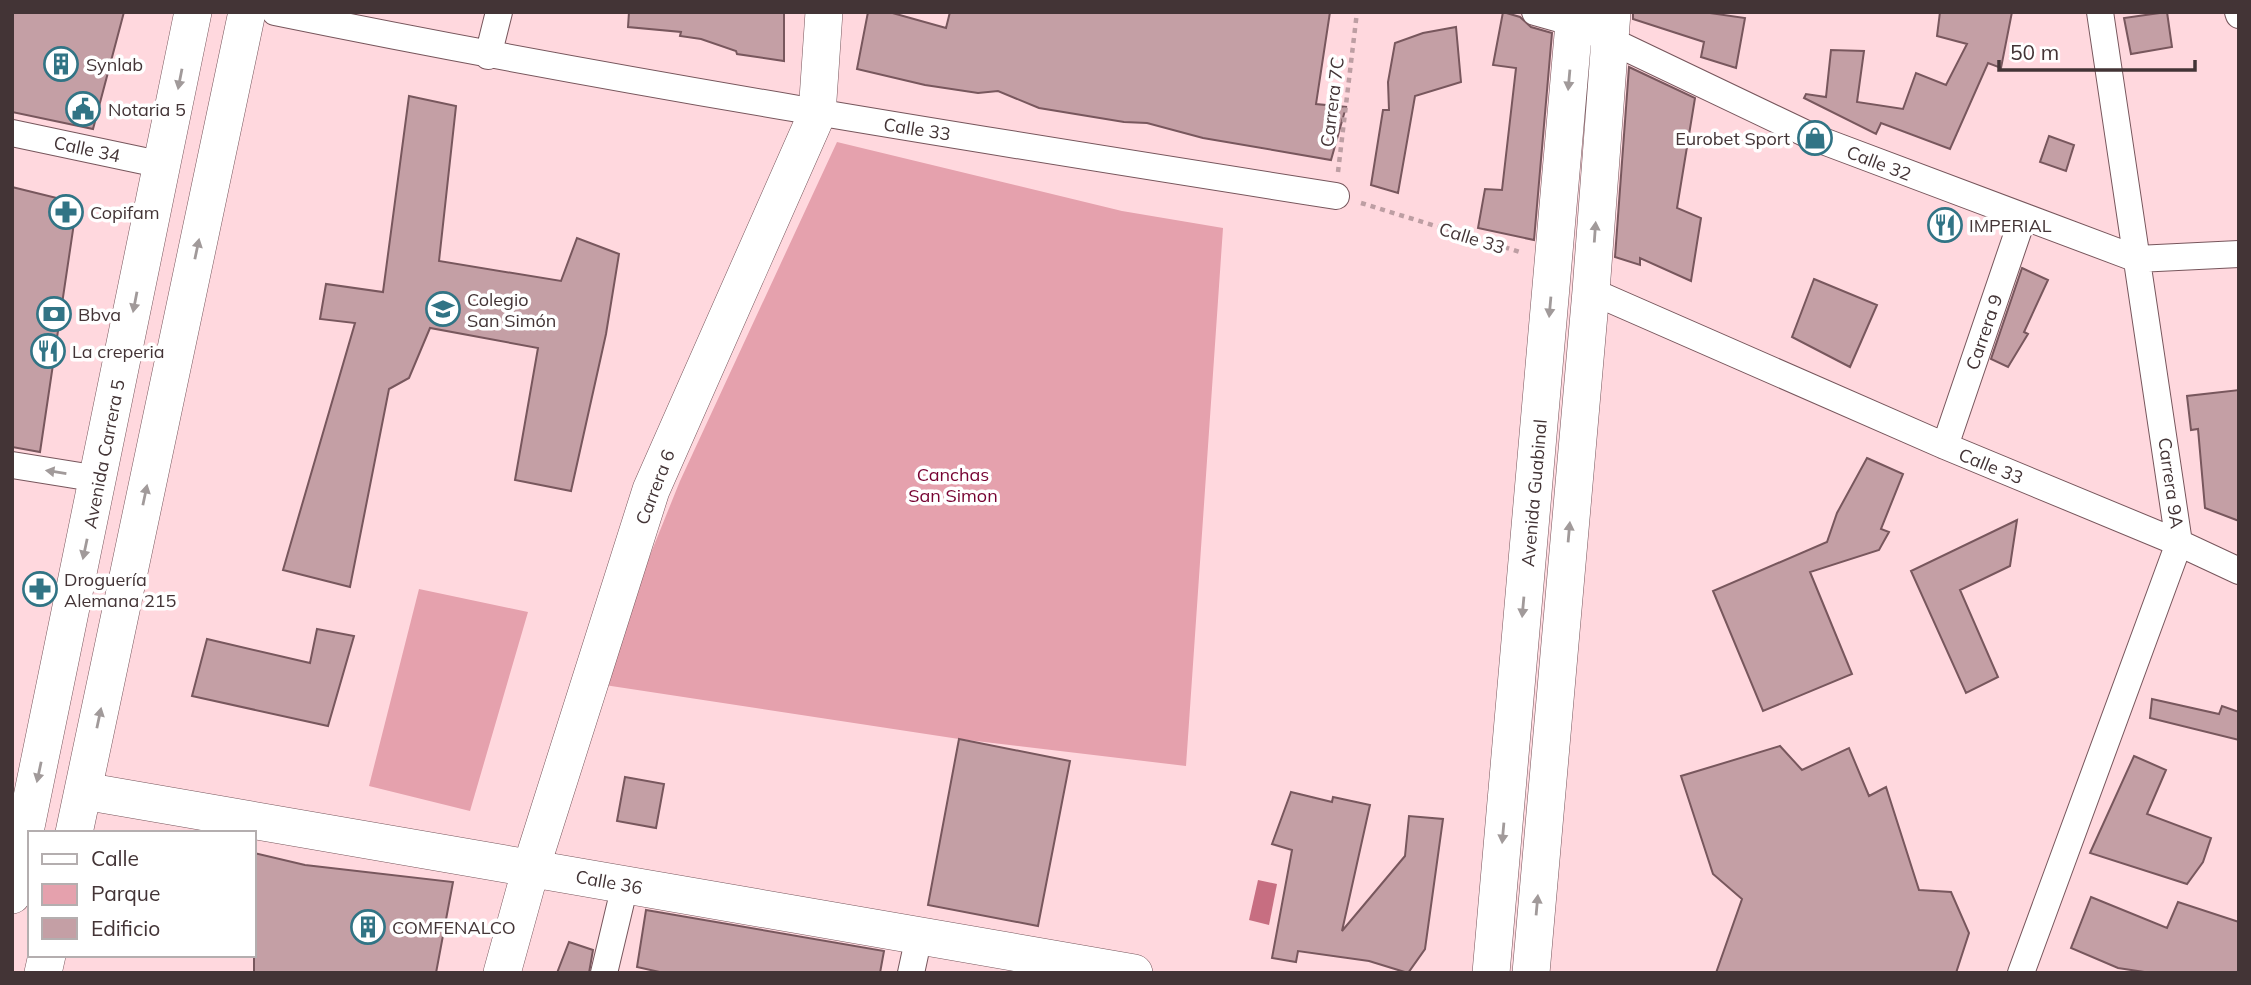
<svg xmlns="http://www.w3.org/2000/svg" width="2251" height="985" viewBox="0 0 2251 985" font-family="Mulish,sans-serif">
<rect width="100%" height="100%" fill="#ffd8de"/>
<path fill="#e5a1ad" d="M837,142L1122,211L1223,228L1186,766L959,739L598,684L680,481Z
M419,589L528,612L470,811L369,786Z"/>
<path fill="#c76e81" d="M1258,880L1277,884L1269,925L1249,920Z"/>
<path fill="#c49fa5" stroke="#78575d" stroke-width="2" d="M12,12H124L93,129L12,112Z
M629,12H784V61L737,54L736,51L701,39L680,36L681,32L628,27Z
M868,12H889L946,28L950,12H1330L1316,104L1346,107L1331,160L1203,138L1147,123L1124,122L1039,108L998,91L978,93L925,85L857,69Z
M1503,12L1520,17L1531,27L1552,33L1534,240L1478,228L1485,189L1502,190L1516,68L1493,65Z
M1633,12H1703L1745,18L1736,68L1701,57L1704,42L1633,19Z
M1940,12H2012L2001,68L1988,63L1950,149L1881,123L1876,134L1804,98L1806,94L1826,97L1831,50L1864,51L1857,102L1903,109L1916,73L1946,85L1967,44L1937,36Z
M2167,12L2172,47L2131,54L2124,18Z
M1456,27L1461,82L1415,96L1398,193L1371,185L1383,110H1389L1388,82L1395,43L1423,33Z
M1629,67L1695,98L1677,208L1701,218L1691,281L1640,258V265L1615,257Z
M409,96L456,106L439,261L561,281L577,238L619,254L606,334L571,491L515,480L538,348L430,328L409,378L389,389L350,587L283,570L355,323L320,319L326,284L383,292Z
M2049,136L2074,145L2066,171L2040,162Z
M12,187L77,203L40,452L12,447Z
M2022,268L2048,280L2024,332L2028,334L2008,367L1991,359Z
M1814,279L1877,305L1850,367L1792,337Z
M2239,390V521L2205,508L2198,429L2191,430L2187,396Z
M1867,458L1903,474L1881,529L1889,532L1879,550L1810,572L1852,674L1763,711L1713,591L1827,542L1837,513Z
M2017,520L2010,566L1960,590L1998,677L1966,693L1911,571Z
M317,629L354,636L328,726L192,696L207,639L310,663Z
M2152,699L2219,714L2222,706L2239,712V740L2150,718Z
M959,739L1070,761L1038,926L928,905Z
M1780,746L1802,770L1849,748L1869,796L1886,787L1919,890L1951,892L1969,933L1956,973H1716L1742,899L1713,874L1681,776Z
M2134,756L2166,770L2147,814L2211,838L2203,862L2187,884L2090,853Z
M625,777L664,784L656,828L617,821Z
M1291,792L1332,802L1333,797L1370,805L1342,931L1405,856L1409,816L1443,819L1425,949L1408,973L1369,961L1298,951L1296,962L1272,958L1292,850L1272,844Z
M254,853L305,865L453,882L436,973H254Z
M2091,897L2167,928L2178,902L2239,922V973H2151L2118,968L2071,948Z
M646,910L884,951L880,973H664L637,967Z
M569,942L593,950L589,973H557Z"/>
<g fill="none" stroke-linecap="round" stroke-linejoin="round">
<g stroke="#77565c" stroke-width="28">
<path id="street" d="M275,12C627,84 981,140 1336,196
M1535,12L1574,23L1815,138L2137,259L2239,254
M2238,12L2239,15
M488,56L499,12
M12,133L163,165
M1591,291L1945,446L2179,543L2239,571
M1945,446L2023,217
M12,465L99,479
M604,973L625,885
M911,973L919,936
M2021,973L2179,543L2100,12"/>
</g>
<g stroke="#77565c" stroke-width="38">
<path id="secondary" d="M84,791L1134,973
M74,833L247,12
M12,895L193,12
M43,973L47,955
M502,973L531,868L651,490L817,114L824,12
M1491,973L1575,12
M1531,973L1591,291L1612,12"/>
</g>
<path stroke="#bd9ea3" stroke-width="4.5" stroke-dasharray="5 5" stroke-linecap="butt" d="M1338,172L1357,12
M1361,203L1523,253"/>
<use href="#street" stroke="#fff" stroke-width="26"/>
<use href="#secondary" stroke="#fff" stroke-width="37"/>
</g>
<defs><path id="oneway-solid" d="M-6-.8H1V-3.2L6.5 0L1 3.2V.8H-6Z" transform="scale(1.75)"/></defs>
<g fill="#a19a9a">
<use href="#oneway-solid" transform="translate(180 79) rotate(101)"/>
<use href="#oneway-solid" transform="translate(1569 80) rotate(95)"/>
<use href="#oneway-solid" transform="translate(1595 232) rotate(-86)"/>
<use href="#oneway-solid" transform="translate(197 249) rotate(-78)"/>
<use href="#oneway-solid" transform="translate(135 302) rotate(101)"/>
<use href="#oneway-solid" transform="translate(1550 307) rotate(95)"/>
<use href="#oneway-solid" transform="translate(56 472) rotate(-171)"/>
<use href="#oneway-solid" transform="translate(145 495) rotate(-78)"/>
<use href="#oneway-solid" transform="translate(1569 532) rotate(-85)"/>
<use href="#oneway-solid" transform="translate(85 549) rotate(102)"/>
<use href="#oneway-solid" transform="translate(1523 607) rotate(95)"/>
<use href="#oneway-solid" transform="translate(99 718) rotate(-78)"/>
<use href="#oneway-solid" transform="translate(39 772) rotate(102)"/>
<use href="#oneway-solid" transform="translate(1503 833) rotate(95)"/>
<use href="#oneway-solid" transform="translate(1537 905) rotate(-85)"/>
</g>
<defs>
<g id="building-ring" transform="scale(1.75)"><circle r="9.5" fill="#fff" stroke="#317485" stroke-width="1.5"/><path d="M-4-6H4V6H1V3H-1V6H-4ZM-2.5-4.3h1.7v1.8h-1.7ZM.8-4.3h1.7v1.8H.8ZM-2.5-1h1.7V.8h-1.7ZM.8-1h1.7V.8H.8Z" fill="#317485"/></g>
<g id="civic-ring" transform="scale(1.75)"><circle r="9.5" fill="#fff" stroke="#317485" stroke-width="1.5"/><path d="M-.6-6.5H3V-4.5H.6V-3L4-1V1h2V6H-6V1h2V-1L-.6-3ZM-1.2 2.5V6h2.4V2.5Z" fill="#317485"/></g>
<g id="shop-ring" transform="scale(1.75)"><circle r="9.5" fill="#fff" stroke="#317485" stroke-width="1.5"/><path d="M-5-2.5h2.3a2.7 3.5 0 0 1 5.4 0H5L5.5 6h-11ZM-1.5-2.5h3a1.5 2.3 0 0 0-3 0Z" fill="#317485"/></g>
<g id="pharmacy-ring" transform="scale(1.75)"><circle r="9.5" fill="#fff" stroke="#317485" stroke-width="1.5"/><path d="M-2-6h4v4h4v4h-4v4h-4v-4h-4v-4h4Z" fill="#317485"/></g>
<g id="restaurant-ring" transform="scale(1.75)"><circle r="9.5" fill="#fff" stroke="#317485" stroke-width="1.5"/><path d="M-5-6h1v4h1v-4h1v4h1v-4h1v5L-1.5 .5V6h-2V.5L-5-1ZM5-6V6H3V1.5H1.5Q1.5-4 5-6Z" fill="#317485"/></g>
<g id="school-ring" transform="scale(1.75)"><circle r="9.5" fill="#fff" stroke="#317485" stroke-width="1.5"/><path d="M0-5L7-2L0 1L-7-2ZM-4 1L0 2.5L4 1V4Q0 6-4 4Z" fill="#317485"/></g>
<g id="bank-ring" transform="scale(1.75)"><circle r="9.5" fill="#fff" stroke="#317485" stroke-width="1.5"/><path d="M-6-4H6V4H-6ZM0-2.3a2.3 2.3 0 1 0 0 4.6a2.3 2.3 0 1 0 0-4.6Z" fill="#317485"/></g>
</defs>
<g fill-rule="evenodd">
<use href="#building-ring" x="61" y="64"/>
<use href="#civic-ring" x="83" y="109"/>
<use href="#shop-ring" x="1815" y="138"/>
<use href="#pharmacy-ring" x="66" y="212"/>
<use href="#restaurant-ring" x="1945" y="225"/>
<use href="#school-ring" x="443" y="309"/>
<use href="#bank-ring" x="54" y="314"/>
<use href="#restaurant-ring" x="48" y="351"/>
<use href="#pharmacy-ring" x="40" y="589"/>
<use href="#building-ring" x="368" y="927"/>
</g>
<g text-anchor="middle" dominant-baseline="central" stroke-width="7" stroke-linejoin="round" paint-order="stroke">
<g font-size="18" fill="#433436" stroke="#fff" text-anchor="start">
<text x="86" y="64">Synlab</text>
<text x="108" y="109">Notaria 5</text>
<text x="1790" y="138" text-anchor="end">Eurobet Sport</text>
<text x="90" y="212">Copifam</text>
<text x="1969" y="225">IMPERIAL</text>
<text x="467" y="299">Colegio<tspan x="467" dy="21">San Simón</tspan></text>
<text x="78" y="314">Bbva</text>
<text x="72" y="351">La creperia</text>
<text x="64" y="579">Droguería<tspan x="64" dy="21">Alemana 215</tspan></text>
<text x="392" y="927">COMFENALCO</text>
</g>
<g font-size="18" fill="#433436" stroke="#fff">
<text transform="translate(1332 102) rotate(-83)">Carrera 7C</text>
<text transform="translate(917 129) rotate(9)">Calle 33</text>
<text transform="translate(87 149) rotate(12)">Calle 34</text>
<text transform="translate(1879 163) rotate(21)">Calle 32</text>
<text transform="translate(1472 238) rotate(17)">Calle 33</text>
<text transform="translate(1984 332) rotate(-71)">Carrera 9</text>
<text transform="translate(104 454) rotate(-79)">Avenida Carrera 5</text>
<text transform="translate(1991 466) rotate(22)">Calle 33</text>
<text transform="translate(2171 483) rotate(82)">Carrera 9A</text>
<text transform="translate(655 487) rotate(-69)">Carrera 6</text>
<text transform="translate(1534 493) rotate(-85)">Avenida Guabinal</text>
<text transform="translate(609 882) rotate(10)">Calle 36</text>
</g>
<g font-size="18" fill="#760231" stroke="#fff">
<text x="953" y="474">Canchas<tspan x="953" dy="21">San Simon</tspan></text>
</g>
</g>
<rect width="2251" height="985" fill="none" stroke="#433436" stroke-width="28"/>
<rect x="28" y="831" width="228" height="126" fill="#ffffff" stroke="#b4aeaf" stroke-width="2"/>
<rect x="42" y="854" width="35" height="10" fill="#ffffff" stroke="#b4aeaf" stroke-width="2"/>
<text x="91" y="866" font-size="21" fill="#433436">Calle</text>
<rect x="42" y="884" width="35" height="21" fill="#e5a1ad" stroke="#b4aeaf" stroke-width="2"/>
<text x="91" y="901" font-size="21" fill="#433436">Parque</text>
<rect x="42" y="918" width="35" height="21" fill="#c49fa5" stroke="#b4aeaf" stroke-width="2"/>
<text x="91" y="936" font-size="21" fill="#433436">Edificio</text>
<path d="M1999 60v10h196v-10" fill="none" stroke="#433436" stroke-width="3.5"/>
<text x="2010" y="60" font-size="21" fill="#433436" stroke="#ffffff" stroke-width="5" paint-order="stroke">50 m</text>
</svg>
